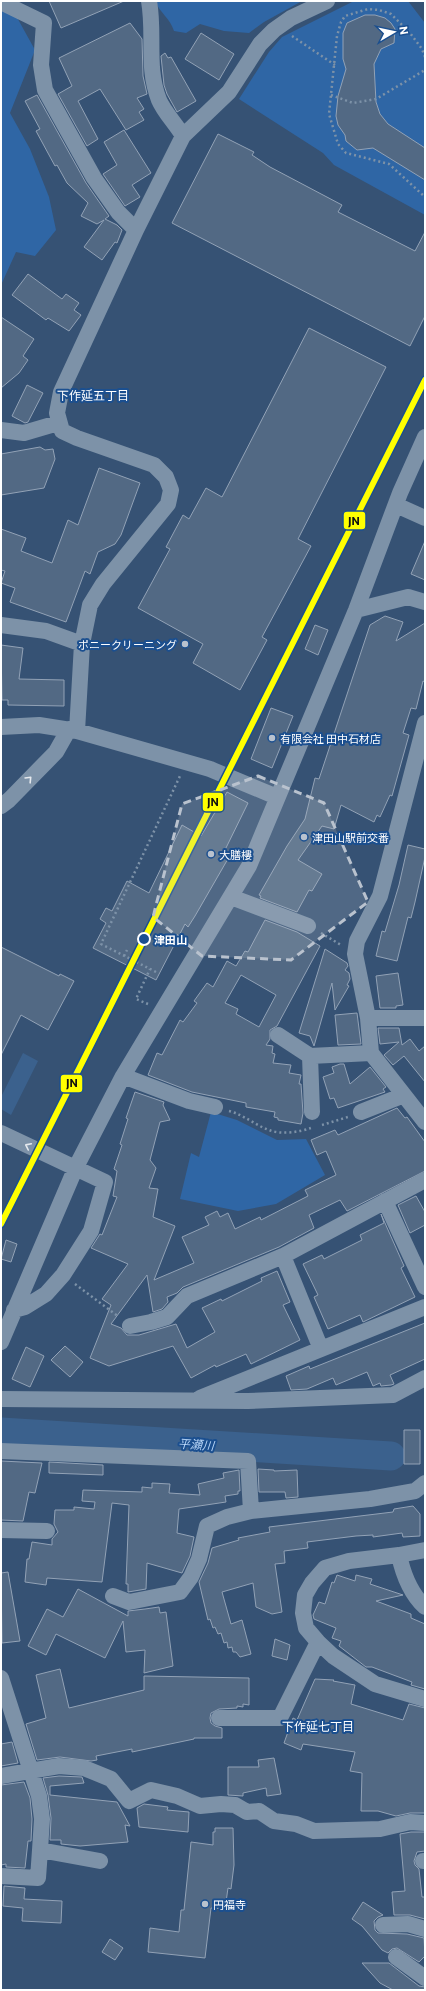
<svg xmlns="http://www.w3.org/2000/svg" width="426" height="1991" viewBox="0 0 426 1991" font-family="Commissioner,'Noto Sans JP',sans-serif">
<rect width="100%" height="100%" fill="#365274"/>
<path fill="#2f66a5" d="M155,1H302L264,22L249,33L224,31L200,24L186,33L174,31C170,18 160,13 155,1Z
M354,1H408L425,23V215L334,165L323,153L239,99L269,52L282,37Z
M1,7L14,12L35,50L10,113L30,149L49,197L56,230L35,256L16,252L1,285Z
M211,1112L237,1120L277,1140L306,1139L325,1175L276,1204L238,1211L180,1199L191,1153L199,1157Z"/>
<path fill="#3b618d" d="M23,1053L38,1061L11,1115L1,1109V1097Z"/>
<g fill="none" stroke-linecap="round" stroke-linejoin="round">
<path stroke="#3b618d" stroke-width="29" d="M1,1432L391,1456"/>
</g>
<path fill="#526984" stroke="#92a2b6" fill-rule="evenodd" d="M49,1H124L61,28Z
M365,15H375L385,18L391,23L395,29L394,43L381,49L374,64L376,102L380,114L388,124L425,148V180L373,148L357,150L346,141L345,135L338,125L336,116L338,96L346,69L343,59V33L347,23Z
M130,23L142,39L143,76L147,94L137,98L144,109L139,112L144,120L126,130L100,89L78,101L98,139L87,146L58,94L72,86L59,58Z
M201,33L234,54L219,80L185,59Z
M165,53L168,58L171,57L196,101L177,112L167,94L164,85L161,56Z
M37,95L86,183L109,216L105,219L117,225L122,230L117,243L115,242L102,260L84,247L104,220L97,224L81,216L88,203L67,183L57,165L55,166L36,131L40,129L25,101Z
M124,130L151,173L132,185L140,197L125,206L103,174L117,165L104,142Z
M218,134L254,152L252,155L270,167L342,205L338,212L415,251L425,232V316L410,346L172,223Z
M28,274L62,299L66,294L79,303L74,310L81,315L69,331L48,318L46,320L12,295Z
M1,317L34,339L23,356L28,360L19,373L1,388Z
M309,328L386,367L298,539L311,546L262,637L267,640L240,690L193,663L203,644L138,608L170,549L166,547L183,515L189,519L206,488L222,497Z
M27,385L43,393L28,422L25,423L12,416Z
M40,447L45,450L53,449L55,459L44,488L1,495V454Z
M99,468L140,483L121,535L115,544L98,552L90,574L85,571L66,622L10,602L15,588L1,583L5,571L1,570V529L26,538L21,551L52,563L68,520L78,525Z
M425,541V580L411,574Z
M385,616L403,622L396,641L425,623V682L423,681L416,709L411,708L403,733L409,735L392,796L390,795L380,817L377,815L374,822L341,805L334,829L322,826L298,860L322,874L312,891L309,890L297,912L260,898L261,896L259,895L287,846L305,819L315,778L319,779L370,625Z
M315,625L328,630L318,655L305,649Z
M1,645L23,648L19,679L64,680V706L8,705V700H2Z
M271,708L293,716L272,768L251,759Z
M227,792L248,803L223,854L229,857L195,916L188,927L185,924L156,980L93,948L106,923L100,919L106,908L112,911L127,881L149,893L182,825L201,836Z
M408,845L425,849V857L415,902L411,918L408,917L397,961L376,956L382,931L385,932L399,885Z
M265,920L297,932L320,946L277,1026L270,1030V1039L266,1045L273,1046L272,1053L275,1054L273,1063L291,1065L289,1073L301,1075L299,1084H301L303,1113L301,1124L278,1120V1118L274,1117L275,1112L246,1107V1103L192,1092L148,1075L157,1053L162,1055L180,1020L183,1022L197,1003L194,1001L207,983L213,987L227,961L236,966L245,951L248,952ZM241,975L276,995L259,1027L236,1014L238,1009L225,1003Z
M1,947L59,976L60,974L74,981L48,1030L21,1015L1,1055Z
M325,949L347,963L348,966L345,970L349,973L350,979L347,985L349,986L335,1010L332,983L314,1046L310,1036L299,1033Z
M398,973L403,1005L396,1006V1008H380L376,976Z
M357,1013L361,1044L338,1045L335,1015Z
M378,1028H399L402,1045L410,1039L419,1051L425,1046V1082L404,1056L393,1065L384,1055L399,1042L380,1044Z
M340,1064H344L350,1084L370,1067L386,1087L383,1089L385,1092L338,1108L334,1098L330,1099L323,1077L334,1073L332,1067Z
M135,1092L164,1102L163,1105L170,1120L160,1122L150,1160L156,1168L149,1188L158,1189L153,1217L175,1226L154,1280L194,1263L182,1237L209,1225L205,1217L217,1211L220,1217L228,1213L235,1229L260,1217L261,1220L308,1196L305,1190L336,1175L326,1151L317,1155L311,1140L335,1130L338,1135L397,1108L405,1118L407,1117L425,1142V1171L347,1211L340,1200L309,1215L314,1228L279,1247L183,1287L177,1293L167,1297L168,1302L162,1309L153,1312L147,1275L111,1324L121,1328L127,1335H139L176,1324L187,1348L215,1332L202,1308L221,1299L222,1301L262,1281L261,1278L277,1271L290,1302L283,1305L300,1340L251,1364L246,1354L216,1367L215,1365L191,1378L173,1346L109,1366L90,1358L111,1305L102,1299L128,1264L91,1248L100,1234L102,1235L117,1197L113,1196L117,1171L114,1169L122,1145L120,1144L128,1119L126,1118Z
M416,1196L425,1212V1225L410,1233L398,1205Z
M381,1214L404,1266L401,1268L415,1297L363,1322L360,1315L328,1329L314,1297L318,1295L303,1264L322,1255L324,1259L362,1240L360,1235L384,1223Z
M6,1240L17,1244L11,1262L1,1259Z
M425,1323V1359L390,1375L394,1384L391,1385L381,1386L380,1383L373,1386L367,1372L336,1385L333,1378L307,1389L291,1390L286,1376L309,1366L310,1369Z
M65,1346L83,1362L70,1377L51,1360Z
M26,1347L44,1356L30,1387L12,1379Z
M404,1430H420V1464H404Z
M1,1461L42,1463L35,1493L29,1492L23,1521L1,1520Z
M49,1462L103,1465V1475L49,1473Z
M258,1469L274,1470V1471L297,1470L298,1497L286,1498L285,1492H259Z
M239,1470L240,1491H238V1494L225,1496L226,1502L179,1509L177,1533L194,1537L190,1556L182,1573L147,1563L146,1589L128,1592V1584H126L129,1505L112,1503L102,1582L47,1578L46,1585L25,1582L27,1559H29L32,1542L52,1545V1539L58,1532L54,1524L55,1510H74V1507L94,1509L95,1502L82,1501L83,1490L142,1492V1487L152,1488V1483L170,1484L169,1493L200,1495L198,1484L224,1478L223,1473Z
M413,1506L420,1514V1536L403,1537L402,1533L373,1537V1535L356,1536L307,1542L308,1548L284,1551L285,1563L275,1564L282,1612L272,1614L256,1607L253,1583L222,1592L231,1624L242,1620L251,1654L240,1657L236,1652H233L232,1647L228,1648L227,1642L224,1643L221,1633L218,1634L215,1627L213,1628L210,1619L208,1620L199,1582L208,1563L212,1548L239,1540L238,1538L270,1532L269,1527L393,1512L394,1509Z
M8,1572L20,1641L2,1643L1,1573Z
M337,1575L355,1581L356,1575L372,1579L370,1584L403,1595L376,1601L411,1614V1618L425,1624V1689L411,1685L412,1682L372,1667H366L339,1646L341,1641L332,1638L336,1628L314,1619L313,1615L319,1602L325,1604L332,1582L334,1583Z
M78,1589L128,1616V1611L145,1609L159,1607L160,1613L166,1612L173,1666L144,1673L145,1650L126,1652L123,1621L105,1658L56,1634L46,1655L28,1646L47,1609L63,1617Z
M275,1639L290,1645L287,1660L272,1656Z
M60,1669L69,1708L144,1690V1676L249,1678V1705L243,1704V1707L237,1706V1708L219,1709L211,1713L210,1718L211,1723L215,1726L222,1728V1738H194V1739L132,1752V1749L96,1756L97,1760L91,1761L60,1757L37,1760L26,1724L46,1718L36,1675Z
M315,1679L334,1680L333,1681L355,1685L351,1704L403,1720L409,1704L425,1708V1813H410L396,1816L378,1811H361L362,1773L350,1771L355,1752L303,1744L301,1750L284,1743L293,1718L297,1720Z
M12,1742L18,1763L1,1766V1744Z
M274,1758L281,1794L267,1796L266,1788L243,1793V1796L228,1795V1767H259L258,1760Z
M59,1776L82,1777L84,1783L50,1786V1795L117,1802L130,1826L125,1825L128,1842L80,1846L61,1844V1840H50L51,1818L48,1795L43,1778Z
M24,1782L30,1798L32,1819L31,1841H28L25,1868L6,1867V1864L1,1865V1785Z
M144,1804L168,1807L167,1810L189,1812L188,1832L139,1827L137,1808Z
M215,1828H233L234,1865L231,1889L228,1888L225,1909L211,1908L205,1958L148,1952L150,1928L179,1932L181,1910H184L191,1842L213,1845V1832H215Z
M411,1832H425V1851L417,1852L414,1861L415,1865L419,1869L422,1897H425V1919L410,1915H394L392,1892L405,1891L400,1834Z
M4,1886L25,1888L24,1899L62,1901L61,1923L22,1921L23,1908L3,1906Z
M363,1902L383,1915L378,1917L374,1921L375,1930L378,1933L407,1934L424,1938L425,1956L419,1962L397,1948L392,1949L388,1953L382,1950L362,1926L352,1919Z
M110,1939L123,1948L115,1960L102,1952Z
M362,1963H389L419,1986L425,1987V1990H393L380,1983Z"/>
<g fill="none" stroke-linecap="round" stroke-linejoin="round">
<path stroke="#7d92a8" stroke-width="2.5" stroke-dasharray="2 3" stroke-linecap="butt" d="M292,36L335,65
M425,57L422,49L410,33L391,14L379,10L368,9L345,16L341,22L337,36L329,114L338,144L346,153L389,164L425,197
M331,95L353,103L376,99L425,70
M321,933L341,945
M124,956L127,950
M156,972L101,944L180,776
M148,1004L136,999L150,969
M229,1111C244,1115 255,1125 269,1130C281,1135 299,1132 311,1128
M322,1125L348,1117
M75,1284L119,1317"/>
<path stroke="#7d92a8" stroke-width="16" d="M4,1L5,4L44,23L41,65L45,90L94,178L118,212L136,230
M149,1C155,34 146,67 159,100C164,112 176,124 183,136
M1,430L24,433L58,423
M396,505L425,518
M356,610L408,597L425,602
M1,625L46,631L82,644
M425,723L380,896L357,941L355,954L368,1018L371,1053L425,1122
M1,727L39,725L77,731L210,769L277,797
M77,731L82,644L90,605L103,584L168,504L171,490L166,477L154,465L77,438L62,431L57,413L61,392L136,230L183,136L229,92L260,44L274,30L291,18L327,1
M1,806L9,800L56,752L69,729
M231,897L308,926
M368,1018H425
M278,1035L310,1056L371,1053
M310,1056L312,1112
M123,1076L189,1101L215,1107
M361,1112L404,1095
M1,1133L105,1182L91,1231L63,1275L46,1294L25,1307L14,1310
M385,1201L425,1287
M283,1256L321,1349
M130,1326L151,1322L167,1317L187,1296L283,1256L425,1180
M1,1342L76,1167L123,1076L249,866L356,610L400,493L425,437
M200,1398L425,1307
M1,1399L248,1401L393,1395L425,1378
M1,1451L248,1461L251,1511
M1,1530L47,1531
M425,1550L399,1555L349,1561L325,1568L312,1583L305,1595L303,1613L306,1628L318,1642L333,1656L375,1684L425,1699
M399,1555C403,1574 410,1593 425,1607
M113,1596L129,1602L180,1592L191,1577L199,1559L207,1526L227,1517L251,1511L370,1499L415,1491L425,1483
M1,1678L39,1796L42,1819L40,1850L100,1861
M219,1718H280L318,1642
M1,1776L59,1766L84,1768L111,1779L129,1801L151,1790L177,1796L200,1806L221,1804L235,1805L247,1812L259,1811L274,1821L296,1824L314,1831L380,1829L410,1822L425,1823
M423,1861H425
M1,1876L38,1878L40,1850
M383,1925L408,1924L425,1929
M396,1957L425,1978"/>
<g stroke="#1b4f8f" stroke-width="9">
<path id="rail-1" d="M1,1224L425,380"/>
</g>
<use href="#rail-1" stroke="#ff0" stroke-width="6"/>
</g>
<defs><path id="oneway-chevron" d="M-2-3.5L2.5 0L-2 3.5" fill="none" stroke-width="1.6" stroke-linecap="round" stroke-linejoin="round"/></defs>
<g stroke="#e5e9ee">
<use href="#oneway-chevron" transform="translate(29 779) rotate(-46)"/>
<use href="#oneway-chevron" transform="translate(28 1146) rotate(-154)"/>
</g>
<path fill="#b9c2ce" fill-opacity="0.2" stroke="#b9c2ce" stroke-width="3" stroke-dasharray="8 5" stroke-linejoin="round" d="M258,776L324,803L368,902L291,960L202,956L153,917L182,804Z"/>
<g fill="#b9c2ce" stroke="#1b4f8f" stroke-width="1.5">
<circle cx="185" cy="644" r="4"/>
<circle cx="272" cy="738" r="4"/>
<circle cx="304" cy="837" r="4"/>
<circle cx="211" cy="854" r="4"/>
<circle cx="205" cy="1904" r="4"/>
</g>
<circle fill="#1b4f8f" stroke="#fff" stroke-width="2" cx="144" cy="939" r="6"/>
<g text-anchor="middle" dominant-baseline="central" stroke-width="4" stroke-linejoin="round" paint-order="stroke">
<g font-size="11" fill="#fff" stroke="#1b4f8f" text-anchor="start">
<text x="177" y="644" text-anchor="end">ポニークリーニング</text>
<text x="280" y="738">有限会社 田中石材店</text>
<text x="312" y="837">津田山駅前交番</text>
<text x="219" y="854">大膳樓</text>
<text x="213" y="1904">円福寺</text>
</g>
<g font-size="11" font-weight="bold" fill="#fff" stroke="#1b4f8f" text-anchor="start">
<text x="154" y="939">津田山</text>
</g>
<g font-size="12" fill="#fff" stroke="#1b4f8f">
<text x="93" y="395">下作延五丁目</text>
<text x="318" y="1726">下作延七丁目</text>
</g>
<g font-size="12" font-style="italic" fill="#b5d3f5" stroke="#1b4f8f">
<text transform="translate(196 1444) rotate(4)">平瀬川</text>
</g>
</g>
<g stroke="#1b4f8f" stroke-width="1.5">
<rect x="343" y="511" width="23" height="19" rx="4" fill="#ff0"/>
<rect x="202" y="792" width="22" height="20" rx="4" fill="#ff0"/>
<rect x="60" y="1074" width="23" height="19" rx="4" fill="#ff0"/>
</g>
<g font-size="11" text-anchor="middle" font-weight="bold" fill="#111">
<text x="354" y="525">JN</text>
<text x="213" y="806">JN</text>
<text x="72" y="1087">JN</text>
</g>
<rect width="426" height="1991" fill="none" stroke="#ffffff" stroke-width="4"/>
<g transform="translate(394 32) rotate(81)" stroke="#1b4f8f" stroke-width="3" paint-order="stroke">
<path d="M0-3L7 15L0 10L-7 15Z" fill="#ffffff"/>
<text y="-6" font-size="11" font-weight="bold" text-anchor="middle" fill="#ffffff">N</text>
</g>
</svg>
